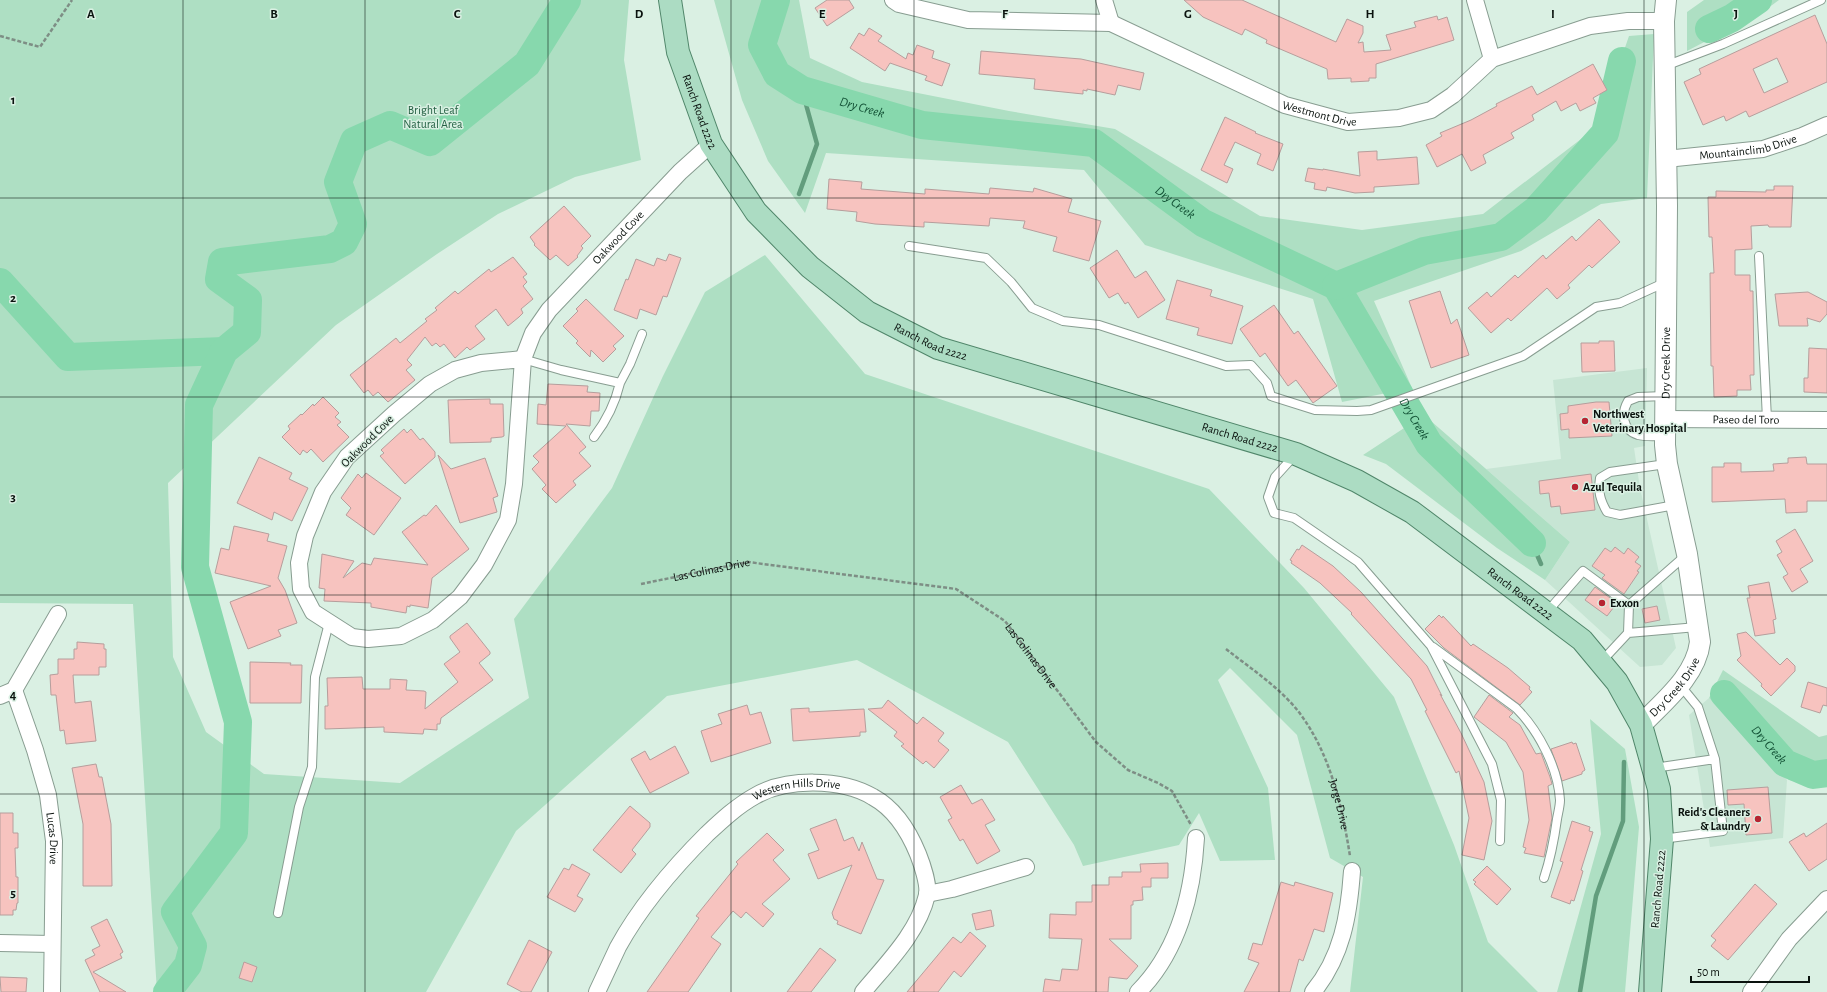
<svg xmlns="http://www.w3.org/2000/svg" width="1827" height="992" viewBox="0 0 1827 992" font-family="'Alegreya Sans',sans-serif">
<rect width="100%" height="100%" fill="#daf0e3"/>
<path fill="#c7e5d4" d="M1647,368L1645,446L1634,448L1640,488L1676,648L1662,665L1640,667L1545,580L1570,542L1486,469L1561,459L1553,380Z
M1709,698L1787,780L1783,838L1710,847L1689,715Z"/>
<path fill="#aedfc3" d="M0,0H629L624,60L641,160L575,177L498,214L437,254L336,325L168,483L173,657L206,732L264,774L400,783L529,698L514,619L612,488L663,376L705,292L765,255L865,374L1209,489L1304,588L1394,697L1454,845L1488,942L1538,992H1350L1363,877L1330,858L1297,735L1230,668L1218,680L1268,788L1275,860L1220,861L1199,813L1179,845L1083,866L1074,845L1008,742L857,660L667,696L516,831L426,992H157L133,604L0,603Z
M714,0H799L810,58L862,82L1009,111L1115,129L1260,216L1362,230L1483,214L1598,126L1629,36L1654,34L1647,198L1601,204L1521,251L1374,301L1412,388L1342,402L1313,299L1145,245L1084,170L826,153L805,213L768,161L742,100Z
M1704,0H1779L1764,11L1687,51V12Z
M1424,415L1570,542L1545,580L1497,548L1386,464L1363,455Z
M1723,670L1819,737L1827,735V787L1789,780L1709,698Z
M1590,719L1625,749L1639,827L1625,992H1557L1601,834Z"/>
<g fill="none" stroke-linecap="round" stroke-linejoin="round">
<path stroke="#629d7d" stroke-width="4.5" d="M799,194L817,144L802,90
M1532,543L1541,564
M1580,992L1596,896L1623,821L1624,762"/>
<g stroke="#87d8ad" stroke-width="28">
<path id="s1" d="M776,0L762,45L777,74L802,90L922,125L1094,143L1203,223L1336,286L1429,444L1532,543"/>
<path d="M1709,29L1732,18L1758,0"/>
<path d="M0,282L68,357L224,351"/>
<path d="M1336,286L1424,251L1501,237L1536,210L1605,133L1622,61"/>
<path id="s2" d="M1724,694L1785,763L1813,775L1827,773"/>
<path d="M167,992L188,965L193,946L175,912L234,833L238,722L195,567L199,405L224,351L247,332L248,300L219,279L222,262L330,249L344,242L353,224L338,182L354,141L390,125L430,142L527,64L567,0"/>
</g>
</g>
<path fill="#f7c3bf" stroke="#b69e9c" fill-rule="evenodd" d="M827,0H849L854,8L827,26L815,8Z
M1184,0H1242L1336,42L1347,19L1363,26V33L1358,43L1363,42L1364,52L1391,50L1386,35L1416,27L1414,22L1437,16L1438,20L1447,17L1454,40L1376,64V78H1369V81L1351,82V78L1328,79L1327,69L1266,43L1267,40L1245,29L1242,35L1203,17Z
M1815,15L1827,44V82L1749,117L1746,111L1726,121L1724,116L1703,125L1684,82L1701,74L1699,69ZM1777,58L1788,82L1764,93L1753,69Z
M869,28L882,36L878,41L906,59L908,53L913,55L917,45L934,51L932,58L950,64L942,86L925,80L927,76L890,63L885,71L850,48L859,33L864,36Z
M981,51L1081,59L1144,73L1140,90L1118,85L1115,95L1087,89V91L1083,90V94L1034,89L1035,79L979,74Z
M1593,64L1607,90L1593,98L1596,103L1580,111L1576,103L1561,111L1556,101L1532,115L1534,120L1511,133L1514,138L1483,155L1486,163L1475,169L1471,171L1462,154L1437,167L1426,145L1442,136L1440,133L1471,120L1497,106L1496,104L1532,86L1537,95Z
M1225,117L1256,132L1255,133L1283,144L1273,171L1257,164L1261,154L1235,142L1224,165L1233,169L1227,183L1201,170Z
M1377,151V160L1417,157L1419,184L1374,187V192L1355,193L1327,187L1326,191L1314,189L1315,183L1305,181L1308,168L1323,170V169L1360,176L1358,152Z
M829,179L862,182L861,189L925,194V189L989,194L990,188L1033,192L1034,188L1072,199L1068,212L1101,221L1089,261L1053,251L1057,237L1023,228L1025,221L990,218L989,226L924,222V227L875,224L856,221L857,212L827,209Z
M1774,186H1793L1791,227H1769L1768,225L1751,226L1752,249L1735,250V275H1750V291H1753L1754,375H1750L1751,390H1737V396L1714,397L1713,366H1711L1710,273H1714L1712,237H1709L1708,197H1716V191L1766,192V190H1774Z
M564,206L591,236L581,246L583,248L577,256L578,257L568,266L556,255L550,260L534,245L535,244L530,237Z
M1599,219L1620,242L1592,268L1589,265L1568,285L1570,288L1557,299L1547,288L1511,321L1508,318L1491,333L1468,308L1487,292L1491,297L1515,275L1518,278L1543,255L1546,259L1572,236L1576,241Z
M1117,250L1135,278L1146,271L1165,300L1138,318L1128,302L1125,304L1118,293L1109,298L1090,268Z
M669,254L681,258L667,297L663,296L656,315L640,309L637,319L614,310L626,279L628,280L636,259L654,266L657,258L666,261Z
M513,257L527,274L523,277L527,282L523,286L533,299L521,309L523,313L519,317L508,326L496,309L475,326L485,339L470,350L467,347L455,358L444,344L440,347L436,343L432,346L425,337L407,360L412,365L406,370L415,380L388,402L378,392L373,396L368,390L364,393L350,375L396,338L400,343L427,321L425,319L437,310L435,308L455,291L458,294L489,269L491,272Z
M1177,280L1212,290L1210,296L1243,306L1232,344L1197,335L1199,328L1166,319Z
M1440,291L1451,324L1457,319L1469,355L1431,368L1409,301Z
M1808,292L1827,302V314L1820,322L1807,318L1808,326H1779L1775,294Z
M586,299L624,336L613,346L616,349L603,362L591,350L590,357L576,343L578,341L563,326L578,311L576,309Z
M1274,305L1294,334L1298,331L1337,386L1313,403L1296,380L1288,386L1265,353L1260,357L1240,329Z
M1599,341H1614L1615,371L1582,372L1581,343H1599Z
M1809,348L1827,349V393L1804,392V378H1808Z
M548,384L588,386L587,392L600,393L599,411H591L590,426L566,424L586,447L579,453L591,466L573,481L576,485L556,503L542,489L546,485L532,469L539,462L533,456L566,426L537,424L538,404L546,405Z
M323,397L339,413L335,417L341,422L337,425L349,437L323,462L311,449L307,453L303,450L300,455L282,437L290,429L288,426L301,414L302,415L313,404L314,406Z
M490,399V404H503L504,436L502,437L491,438V442L450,443L448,400Z
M1596,402H1609L1612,436L1569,438V429L1561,430L1560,414L1568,413V406Z
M404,429L407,433L411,429L420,440L423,438L435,452V457L405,484L380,456L384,453L381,450Z
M438,455L451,469L485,458L498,496L493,498L497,512L460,523Z
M259,457L292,473L289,479L308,488L292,521L274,512L272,520L237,503Z
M1806,457L1807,464H1827V501H1807V512L1786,513L1785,499L1712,502V467H1724V463H1741V472L1774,471L1773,464L1788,463V458Z
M366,473L401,498L374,535L346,515L351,508L341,498L358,474L362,478Z
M1591,474L1595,510L1561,514L1560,506L1551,507L1549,493L1540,494L1539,481Z
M436,505L469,549L432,578L428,608L410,605V607L407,606L406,613L371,607V603L324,601L325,589L319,588L322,554L354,561L343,578L362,563L371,565L374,558L428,565L402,532L424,515L426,516Z
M234,526L269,534L267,541L287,546L278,578L285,590L297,623L278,630L281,636L248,649L230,602L271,586L215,573L221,548L229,550Z
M1795,529L1813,561L1800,569L1808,582L1792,592L1783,577L1788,574L1777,555L1782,552L1776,541Z
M1302,545L1333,566L1361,592L1427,666L1442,696L1440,694L1461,733L1484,782L1492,821L1484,860L1462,855L1469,818L1459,771L1456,773L1425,711L1427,710L1411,679L1351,614L1352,613L1320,583L1291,563L1292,561L1290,560L1297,549L1299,550Z
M1615,547L1624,554L1628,548L1639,557L1635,562L1641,566L1637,571L1639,572L1624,594L1602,578L1605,575L1592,566L1605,548L1611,552Z
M1769,582L1776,619L1773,620L1775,633L1755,636L1747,598H1750L1748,586Z
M1595,587L1617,603L1607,616L1585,600Z
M1657,606L1660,620L1645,623L1642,609Z
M1439,615L1442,618L1443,616L1471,646L1473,644L1508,668L1530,687L1529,689L1532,692L1520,705L1444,648L1425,629Z
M467,623L490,652V654L479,663L493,680L441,718L440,724H437V730L424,729L423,734L384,732V727L325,729V706H328L327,678L362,677L363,689H390V679L407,680L406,690L424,691L426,692L425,709L458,682L444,664L460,652L450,638V636Z
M1746,632L1780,665L1787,658L1795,666V671L1771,696L1761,686L1762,684L1737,660L1741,656L1737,634Z
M77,642L104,644V649H106V667H99V675H73L75,703L91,701L96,741L66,744L64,730L60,731L56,695H51L50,675L58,674V659H74V649H77Z
M250,662L291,663L290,665H302L301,703H250Z
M1808,682L1827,688V706L1823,705L1820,713L1801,707Z
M1489,695L1513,713L1509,717L1520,725L1536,754L1541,753L1550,777L1552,784L1548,786L1552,818L1544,857L1524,853L1526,848L1523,847L1529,820L1523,772L1506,742L1474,717Z
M888,700L917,724L923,717L944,733L938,741L949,750L934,768L926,761L923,764L901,746L904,744L894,736L897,732L868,709L882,708Z
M747,705L750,715L761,712L771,743L711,762L701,731L722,724L718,714Z
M809,708V712L864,709L866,732H860V736L793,741L791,709Z
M1572,742L1573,744L1576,743L1585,770L1582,772V774L1562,781L1551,749Z
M675,746L689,773L650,793L631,759L645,751L650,760Z
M96,764L99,777H102L111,824L112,886H83V824L72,768Z
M961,785L972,804L982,799L995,820L985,825L1000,851L977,864L963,839L960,841L948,820L952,818L940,797Z
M1768,787L1772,833L1746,835L1744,804L1728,805L1727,790Z
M630,806L650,823V827L632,850L636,854L621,873L593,850Z
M0,813H13V833H18V848H15L16,877H18V903H17L16,910H13V915H0Z
M836,819L844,841L853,837L859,851L862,842L877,879L884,880L861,934L837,924L838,921L834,919L832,913L852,865L818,879L808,854L819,850L810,829Z
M1572,821L1590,827L1589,831L1593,832L1581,870L1583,871L1578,888L1574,901L1571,900L1570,904L1551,897L1563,862L1560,861Z
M1827,823V859L1809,871L1789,842L1804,833L1806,837Z
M767,833L784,850L773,860L790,879L762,904L774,914L763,927L746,912L741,918L733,911L711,937L721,944L688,992H647L699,918L696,916L738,864L736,862Z
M1168,863V878H1151V887H1142L1143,900L1133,901V905H1131V939H1109L1138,966L1127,979L1109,977L1108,992H1043L1045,979L1060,981L1062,969L1078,970L1082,939L1049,938L1050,914L1076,915V902H1092V885H1109V877H1122V872H1141L1140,864Z
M572,864L590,874L577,896L583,899L575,912L547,897L564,868L569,870Z
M1487,866L1511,889L1497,905L1474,884L1476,882L1473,880Z
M1281,882L1294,886L1295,882L1333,893L1324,932L1314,929L1303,961L1299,959L1290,992H1244L1259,963L1248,959L1253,943L1262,945Z
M1755,884L1777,904L1728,960L1711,946L1716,940L1711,936Z
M991,910L994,926L976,930L972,914Z
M107,919L123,952L120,954L122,958L93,972L126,992H100L85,960L95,955L92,950L100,946L91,927Z
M970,932L986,946L961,977L954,971L938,992H907L953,937L961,943Z
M529,940L552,952L531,992H522L507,984Z
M820,948L836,960L811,992H787Z
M244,962L257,967L252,982L239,978Z
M0,977L27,978L26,992H1Z"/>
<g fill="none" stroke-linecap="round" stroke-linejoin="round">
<g stroke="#889d91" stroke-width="10">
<path id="service" d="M1665,66L1723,44L1821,0
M909,246L986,258L1011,282L1032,308L1063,321L1099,325L1226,366L1251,365L1267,383L1271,396L1315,410L1357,411L1371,410L1523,356L1596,307L1620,303L1666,282
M1759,256L1767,419
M523,359L561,370L620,383L630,364L642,334
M1664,436C1657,436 1646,437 1638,435C1622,430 1621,413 1628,401L1638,397L1665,396
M594,437C607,420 615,404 620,383
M1294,456L1275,477L1268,497L1274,513L1294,518L1358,562L1431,646L1492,764L1501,800L1500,841
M1666,464L1610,472L1600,478C1598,492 1600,500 1607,512L1620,515L1675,505
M1547,612L1583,571L1629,605L1685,556
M1628,633L1629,605
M1433,647L1516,708C1539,731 1558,768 1560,800C1560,806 1558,813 1557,819C1554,841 1551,857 1544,878
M1601,662L1628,633L1697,627
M1680,685L1698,707L1715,759
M1654,768L1715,759L1723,831L1662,839
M278,913L299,807L312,767L315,677L329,623"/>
</g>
<g stroke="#889d91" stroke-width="18">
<g id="minor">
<path id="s5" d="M893,0L899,4L968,20L1111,23L1285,105L1348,122L1399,118L1431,110L1453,95L1492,59L1590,26L1628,21H1664"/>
<path d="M1104,0L1111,23"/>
<path d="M1475,0L1492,59"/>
<path id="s6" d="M1666,159L1763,149L1802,136L1827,125"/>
<path d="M523,359L514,484L508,520L484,565L460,597L433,620L401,636L368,639L352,637L313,612L301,589L299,563L305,536L323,492L347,457L394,414L430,384L455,370L481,363Z"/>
<path id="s7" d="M523,359L533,333L549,310L680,172L711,144"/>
<path id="s8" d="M1665,419L1827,420"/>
<path id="s9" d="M14,690L35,750L48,795L54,841L52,992"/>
<path d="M0,696L14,690L58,614"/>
<path d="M927,894L952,889L1026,867"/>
<path d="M0,943L52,944"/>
<path id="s10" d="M597,992C604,977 611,962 618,947C641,905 673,868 707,834C722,820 737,806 755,796C786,778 841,778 873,797C895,809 909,832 918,854C922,864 929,885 927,895C918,933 887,963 863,992"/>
<path d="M1138,992C1178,952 1193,893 1196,838"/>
<path d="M1313,992C1342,957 1349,915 1352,871"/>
<path d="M1751,992L1789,939L1827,899"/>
</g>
</g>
<g stroke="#889d91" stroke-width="22">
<g id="tertiary">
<path id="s11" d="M1641,725C1664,701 1696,676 1700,642L1687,554L1667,464L1665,445L1667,206L1664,21L1666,0"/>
</g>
</g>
<g stroke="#50866a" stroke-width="24">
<g id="primary">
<path id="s12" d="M670,0L678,52L711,144L756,212L810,267L867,312L938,348L1296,454L1357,481L1412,512L1582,640L1617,682L1641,725L1659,789L1662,839L1650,992"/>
</g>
</g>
<g stroke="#7e8e85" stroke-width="2.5" stroke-dasharray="4 2" stroke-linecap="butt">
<path d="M0,36L40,47L72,0"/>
<path id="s3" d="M641,584L748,562L956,589L1005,621L1096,742L1128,770L1158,783L1172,791L1191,825"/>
<path id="s4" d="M1226,649C1250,668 1279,687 1298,711C1330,752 1342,806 1350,856"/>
</g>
<use href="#service" stroke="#fff" stroke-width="8"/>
<use href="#minor" stroke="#fff" stroke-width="16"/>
<use href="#tertiary" stroke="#fff" stroke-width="20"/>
<use href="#primary" stroke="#acdcc3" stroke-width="22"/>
</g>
<path fill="none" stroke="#0a120e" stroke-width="1" stroke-opacity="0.55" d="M183,0V992M365,0V992M548,0V992M731,0V992M914,0V992M1096,0V992M1279,0V992M1462,0V992M1644,0V992M0,198H1827M0,397H1827M0,595H1827M0,794H1827"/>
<g fill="#b62432" stroke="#daf0e3" stroke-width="1.5">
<circle cx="1585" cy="421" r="4"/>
<circle cx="1575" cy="487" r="4"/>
<circle cx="1602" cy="603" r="4"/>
<circle cx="1758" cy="819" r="4"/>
</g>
<g text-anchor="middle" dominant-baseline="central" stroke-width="3" stroke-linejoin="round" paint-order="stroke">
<g font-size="12" fill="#266245" stroke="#daf0e3">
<text x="433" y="110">Bright Leaf<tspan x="433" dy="14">Natural Area</tspan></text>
</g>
<g font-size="12" fill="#0a120e" stroke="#daf0e3">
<text stroke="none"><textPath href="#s12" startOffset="116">Ranch Road 2222</textPath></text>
<text stroke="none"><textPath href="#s5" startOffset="449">Westmont Drive</textPath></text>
<text stroke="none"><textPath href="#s6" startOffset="83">Mountainclimb Drive</textPath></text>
<text stroke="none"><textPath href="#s7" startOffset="156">Oakwood Cove</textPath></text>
<text stroke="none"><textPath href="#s12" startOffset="452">Ranch Road 2222</textPath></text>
<text stroke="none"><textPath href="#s11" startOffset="386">Dry Creek Drive</textPath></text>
<text stroke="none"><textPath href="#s8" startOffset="81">Paseo del Toro</textPath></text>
<text stroke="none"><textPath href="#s12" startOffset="776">Ranch Road 2222</textPath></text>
<text transform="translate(367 441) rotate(-45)">Oakwood Cove</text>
<text stroke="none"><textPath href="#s3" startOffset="72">Las Colinas Drive</textPath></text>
<text stroke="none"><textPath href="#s12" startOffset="1100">Ranch Road 2222</textPath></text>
<text stroke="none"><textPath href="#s3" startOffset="421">Las Colinas Drive</textPath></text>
<text stroke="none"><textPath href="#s11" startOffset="51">Dry Creek Drive</textPath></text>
<text stroke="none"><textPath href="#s10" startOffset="298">Western Hills Drive</textPath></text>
<text stroke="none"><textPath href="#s4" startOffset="198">Jorge Drive</textPath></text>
<text stroke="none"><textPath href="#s9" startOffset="154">Lucas Drive</textPath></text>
<text transform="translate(1658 889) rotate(-85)">Ranch Road 2222</text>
</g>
<g font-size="12" font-weight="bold" fill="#0a120e" stroke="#daf0e3" text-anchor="start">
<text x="1593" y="414">Northwest<tspan x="1593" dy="14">Veterinary Hospital</tspan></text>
<text x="1583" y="487">Azul Tequila</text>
<text x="1610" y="603">Exxon</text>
<text x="1750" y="812" text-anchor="end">Reid's Cleaners<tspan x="1750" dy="14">&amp; Laundry</tspan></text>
</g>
<g font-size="13" font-style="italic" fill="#135236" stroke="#daf0e3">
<text stroke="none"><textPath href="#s1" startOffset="172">Dry Creek</textPath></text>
<text stroke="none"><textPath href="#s1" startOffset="508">Dry Creek</textPath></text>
<text stroke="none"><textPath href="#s1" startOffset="844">Dry Creek</textPath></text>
<text stroke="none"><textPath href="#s2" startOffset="68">Dry Creek</textPath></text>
</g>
</g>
<g font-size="13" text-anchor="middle" font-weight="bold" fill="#0a120e" stroke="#daf0e3" stroke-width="3" stroke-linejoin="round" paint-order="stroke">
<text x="91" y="18">A</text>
<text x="274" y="18">B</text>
<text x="457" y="18">C</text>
<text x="639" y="18">D</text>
<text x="822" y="18">E</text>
<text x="1005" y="18">F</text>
<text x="1188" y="18">G</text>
<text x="1370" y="18">H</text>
<text x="1553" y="18">I</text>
<text x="1736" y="18">J</text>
<text x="13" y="104">1</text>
<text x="13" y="302">2</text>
<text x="13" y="501">3</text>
<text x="13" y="699">4</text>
<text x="13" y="897">5</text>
</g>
<path d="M1691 976v6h118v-6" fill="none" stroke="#0a120e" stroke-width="2"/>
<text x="1697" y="976" font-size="12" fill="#0a120e" stroke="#daf0e3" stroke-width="3" paint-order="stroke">50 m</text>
</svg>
